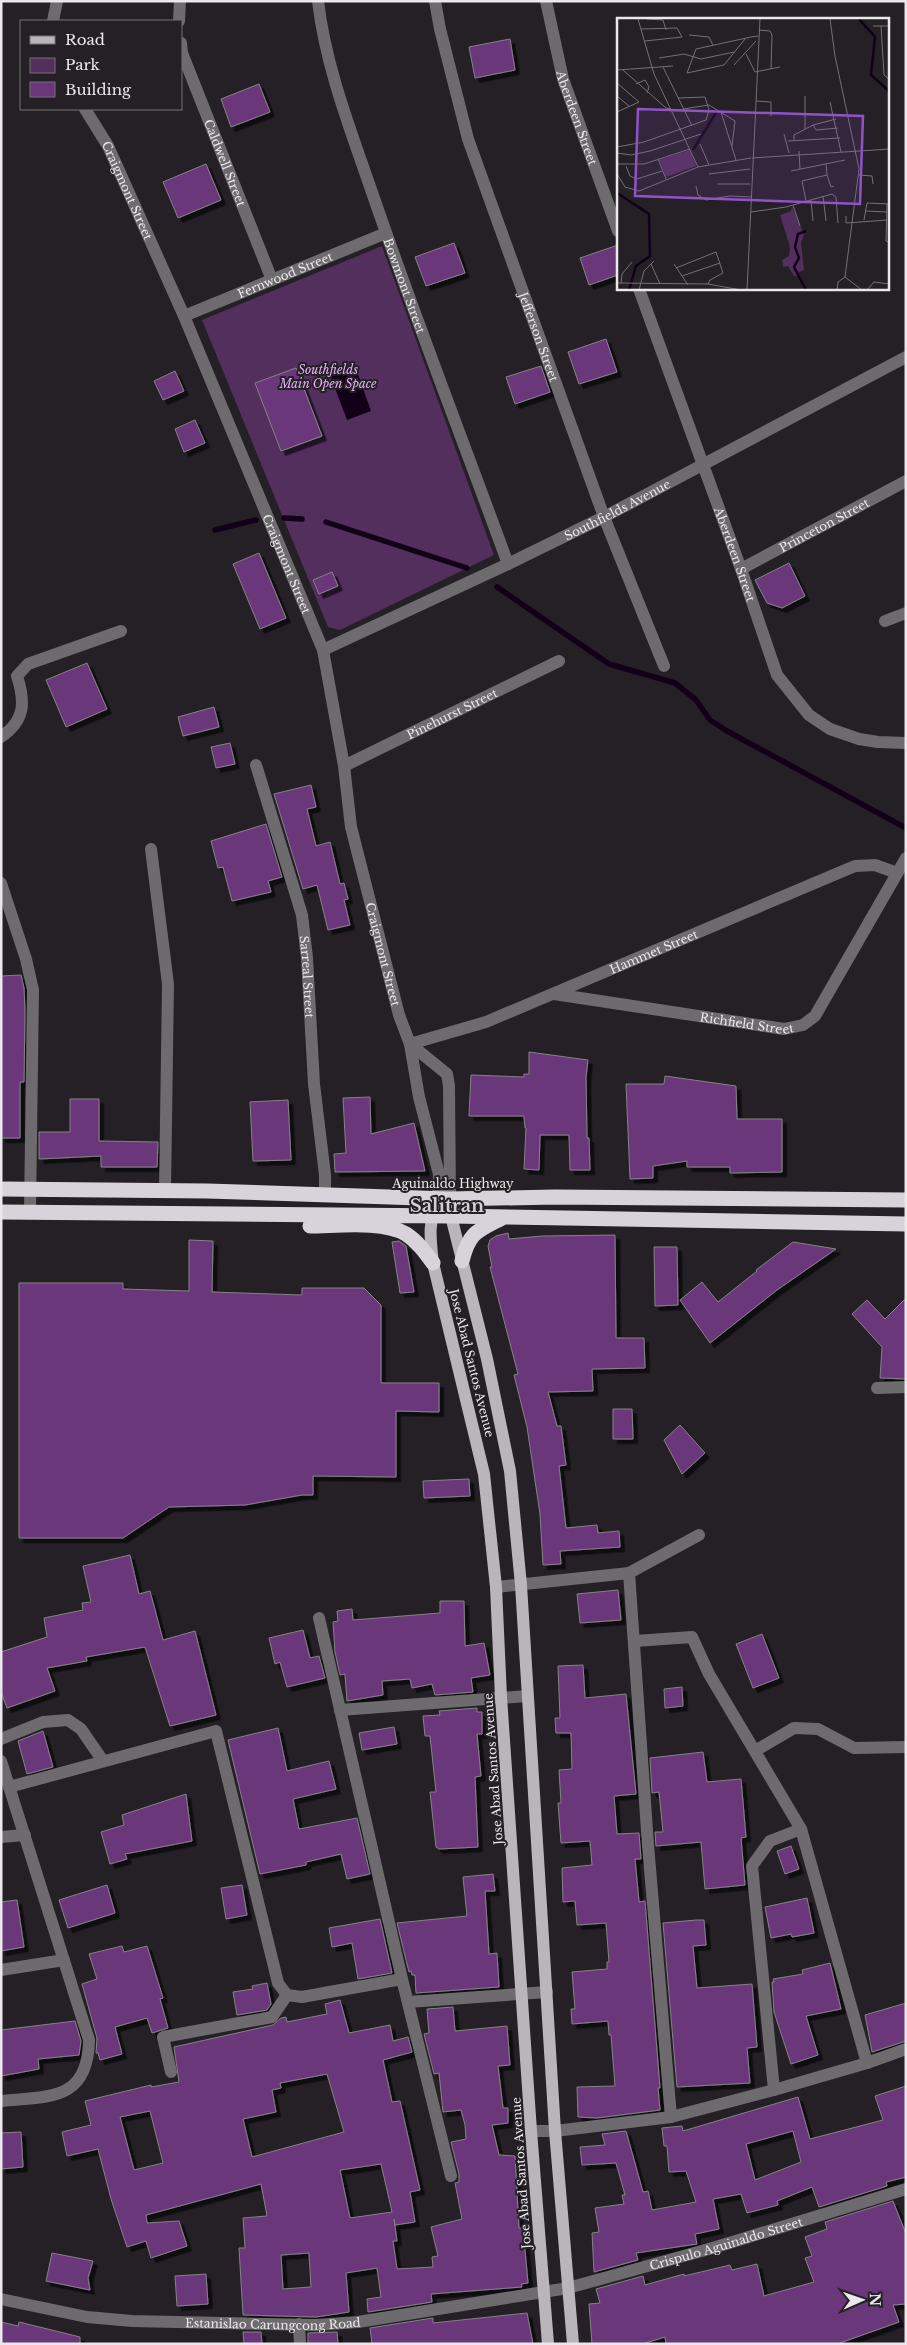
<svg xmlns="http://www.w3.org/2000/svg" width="907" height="2345" viewBox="0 0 907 2345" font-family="'Libre Baskerville',serif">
<defs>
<filter id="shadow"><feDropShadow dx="4.5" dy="4.5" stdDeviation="0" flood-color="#0009"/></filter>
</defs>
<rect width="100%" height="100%" fill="#242025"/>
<path fill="#522f5c" d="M382,246L494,555L340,630L328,627L202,320Z"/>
<path fill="#120019" d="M355,366L371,411L347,420L330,375Z"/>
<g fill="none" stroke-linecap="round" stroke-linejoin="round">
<path stroke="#120019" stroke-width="5.5" d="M284,518L302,519
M326,522L467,568
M215,530L256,520
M497,587L609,664L675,683L696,700L710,720L727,731L906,828"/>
</g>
<path fill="#6b377a" stroke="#868188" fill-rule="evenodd" filter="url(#shadow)" d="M510,39L515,70L475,78L469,47Z
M259,84L270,112L231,127L221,99Z
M206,164L221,200L178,218L163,182Z
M454,243L465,273L426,286L415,257Z
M618,245V275L589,285L580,258Z
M606,339L617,372L579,384L568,352Z
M541,366L550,392L515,404L506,377Z
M296,368L322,436L281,451L255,383Z
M175,371L184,391L163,400L154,381Z
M195,420L205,443L184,452L175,429Z
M259,553L286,618L260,629L233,564Z
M789,563L805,596L782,608L767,603L755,580Z
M332,572L338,586L319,594L313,580Z
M87,663L107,709L66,727L46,680Z
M214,707L219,727L183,736L178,717Z
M230,743L235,764L216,768L211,747Z
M311,785L316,807L307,809L316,846L330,842L340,884L344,883L348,899L344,900L350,925L328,930L317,885L303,889L274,794Z
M266,824L282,877L268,881L271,892L232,901L223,867L218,868L211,841Z
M21,975L24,988L25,1011L24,1082H20V1138H1V976Z
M529,1052L588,1060L586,1077L587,1138H589L590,1170H570L569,1135H540L539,1170L524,1169L526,1128H525L524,1116H469L471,1075L524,1077V1074H529Z
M665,1076L736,1086L737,1119H782V1172L730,1173V1167H687V1161L653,1166V1178L630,1179L626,1084H664Z
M370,1097L371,1134L414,1123L425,1171L335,1172L334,1154L346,1153L343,1098Z
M70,1099H99V1141L158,1142L157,1167H101V1156L39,1159V1132H70Z
M288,1100L291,1160L253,1161L250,1102Z
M508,1233L509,1239L542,1236L615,1235L616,1338H644L645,1368L592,1369L593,1391L548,1392L557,1426H561L566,1465L559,1466L566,1528L597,1525L598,1533L619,1531L620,1547L560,1551L561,1564L543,1565L540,1514L527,1427L514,1375L518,1374L490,1267H492L488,1246L490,1240L496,1236Z
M189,1240L213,1241L212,1292L302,1295V1288H364L381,1305V1383H439V1412L396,1411V1477L313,1476V1495H302L245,1505L169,1507L123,1538H19V1283H123V1289L189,1291Z
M399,1241L406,1246L414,1292L400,1293L392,1242Z
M793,1242L836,1249L777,1290L710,1343L680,1300L702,1282L718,1302L757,1271L756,1270Z
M654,1247H677L678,1305L655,1306Z
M906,1298V1379L880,1378L882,1347L852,1314L867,1300L885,1319Z
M613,1409H632L633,1439H613Z
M680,1425L705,1453L682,1474L664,1440Z
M469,1479L470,1496L424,1498L423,1481Z
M130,1555L139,1594L150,1591L163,1640L195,1631L216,1715L170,1726L145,1647L86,1657L87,1661L47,1668L55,1691L7,1708L1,1692V1652L47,1637L44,1618L83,1610L82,1603L91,1602L83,1566Z
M618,1590L621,1620L580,1623L577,1594Z
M440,1601H464L465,1646L484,1643L490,1675L471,1678L473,1692L435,1695L432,1684L412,1688L410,1679L382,1681L383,1695L347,1701L345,1674L340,1675L335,1652L333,1622L338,1621L337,1611L352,1609L353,1620L440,1613Z
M303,1630L310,1658L319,1656L325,1678L287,1687L280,1662L275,1664L269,1638Z
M762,1634L779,1678L753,1688L736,1644Z
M583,1665L585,1698L626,1694L636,1794L614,1796L617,1834L639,1833L641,1859H635L639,1902L645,1901L660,2088H658L660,2110L597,2118L578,2117L577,2087L615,2086L611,2035H609L608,2021L572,2024L571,2009H575L572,1972L607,1969V1962H609L606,1923L577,1925L575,1901L563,1902L562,1868L592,1865L590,1841L561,1843L558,1803H561L559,1770L572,1769L571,1733H556L555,1718H560L558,1666Z
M682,1687L683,1706L665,1708L664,1689Z
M477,1708V1712H482V1734H477L481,1776L475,1777L478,1847L439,1849L436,1847L430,1792H436L430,1736H425L423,1716L440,1715L439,1711Z
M394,1727L397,1744L362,1750L359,1733Z
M278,1728L287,1771L329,1761L336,1789L293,1799L299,1829L357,1818L370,1874L347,1879L341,1854L306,1862V1865L260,1874L228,1740Z
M43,1731L53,1767L27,1774L18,1741Z
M703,1752L707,1782L741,1779L746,1837L741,1838L745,1885L705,1889L701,1842L656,1846L655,1832H663L659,1792L652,1793L650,1758Z
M186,1794L192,1841L125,1854L127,1859L110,1864L101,1832L124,1825L122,1815Z
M791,1846L799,1869L785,1874L777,1851Z
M493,1874L495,1891H485L489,1954L497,1953L499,1987L416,1993L415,1975H412L411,1971L409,1972L397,1923L467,1916L463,1877Z
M107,1885L115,1913L68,1928L59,1900Z
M242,1885L247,1915L226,1919L221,1888Z
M807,1898L814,1933L792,1937L791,1934L771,1938L765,1907Z
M17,1900L24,1947L1,1951V1902Z
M380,1919L392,1973L358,1979L352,1943L332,1947L329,1928Z
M696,1920H704L706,1945L693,1946L697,1988L752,1984L757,2047L747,2048L750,2083L677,2087L663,1923Z
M122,1946L124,1952L147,1946L163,1998L160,1999L168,2028L152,2033L147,2018L115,2027L122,2054L100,2060L98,2053H96L97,2038L82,1984L97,1979L89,1954Z
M830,1963L841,2009L806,2016L818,2055L791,2064L774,2012L772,1982H774L773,1979L803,1974L802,1970Z
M267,1983L271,2004L267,2010L237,2015L233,1992L253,1989L252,1986Z
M340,2000L349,2033L390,2025L393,2041L408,2037L412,2052L383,2060L392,2102L400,2101L420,2190L410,2192L415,2222L395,2225L394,2219L397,2241H393L397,2269L433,2267L432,2257L438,2256L431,2227L462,2219L455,2183L459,2182V2174L451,2142L466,2139L465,2125L461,2110L443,2112L439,2073L434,2074L424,2034L429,2033L427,2009L453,2007L455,2031L507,2026L510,2065L498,2066L503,2108H508V2123L492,2125L499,2155L515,2156L519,2228H523L528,2283L521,2284L522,2287L431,2294L432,2302L368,2312L367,2299L381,2297L377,2268L346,2273L349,2312L316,2317L243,2315L239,2248H245L243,2218L267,2216L261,2184L146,2215L147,2223L179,2221L187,2246L151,2258L146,2241L127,2247L111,2199L98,2149L67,2156L62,2132L91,2125L85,2101L151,2085V2087L179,2082L174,2047L273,2025L281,2018L286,2017L287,2022L327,2014L325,2004ZM327,2074L344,2132L252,2157L243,2119L276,2112L272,2090L281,2088L280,2083ZM150,2111L163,2163L134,2170L120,2117ZM381,2164L392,2212L350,2218L340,2170ZM309,2253L311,2287L283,2289L281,2255Z
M906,2003V2041L872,2052L865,2015Z
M75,2021L81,2041L79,2055L38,2059L39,2069L1,2076V2030Z
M906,2086V2177L886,2182L887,2186L819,2207L812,2187L777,2201L778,2205L747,2213L741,2194L713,2199L719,2229L695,2234L697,2244L636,2253L638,2260L594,2272L592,2233L599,2232L595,2208L624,2204L622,2195H625L616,2163L582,2165L580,2147L605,2145L602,2134L626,2131L643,2192L648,2191L652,2210L696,2202L686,2171L669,2172L667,2146H664L662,2128L682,2126L683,2131L798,2097L810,2139L883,2120L875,2096ZM793,2131L801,2162L755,2180L746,2144Z
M21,2132L23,2167L1,2169V2133Z
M893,2201L906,2234V2304L893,2305L899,2322L837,2344H666L665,2337L642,2344H592L589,2304L600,2303L596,2289L643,2276L645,2285L684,2274V2276L730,2265L732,2270L757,2264L764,2296L814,2282L805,2258L812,2256L805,2237L827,2229L825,2222Z
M52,2253L93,2261L88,2278L90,2290L46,2281Z
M206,2274L208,2304L177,2306L175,2276Z
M527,2313L533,2344H372L370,2328L433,2318V2323Z
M1,2322L18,2326L19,2322L80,2337V2344H1Z
M243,2332H261L262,2344H244Z
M337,2332L338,2344H308V2333Z"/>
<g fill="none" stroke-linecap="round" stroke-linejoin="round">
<g stroke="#6d6b6e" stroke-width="12">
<path id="s1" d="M318,1C326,70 353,136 375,201C417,323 464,443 508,564"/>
<path id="s2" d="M435,1L440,29L468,139L604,517L664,666"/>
<path id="s3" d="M546,1L563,79L618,231"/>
<path d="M53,21L57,1"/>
<path d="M179,21L180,1"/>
<path id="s4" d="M181,43L182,53L272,280"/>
<path id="s5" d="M85,109L108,146L184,316L323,650L344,766L351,827L399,1015L410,1044L419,1097L439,1174L438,1199"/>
<path id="s6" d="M639,289L741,569L777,675L809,715L830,729L859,739L878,742L906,743"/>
<path id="s7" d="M184,316L386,233"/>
<path id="s8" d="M741,569L906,481"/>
<path d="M885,621L906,613"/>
<path id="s9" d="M323,650L508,564L604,517L906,357"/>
<path d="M1,737C26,720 25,701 17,676L28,664L121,631"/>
<path id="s10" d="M256,765L302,915L307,958L314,1084L325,1175V1194"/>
<path id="s11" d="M344,766L559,661"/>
<path d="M151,849L168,984L165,1191"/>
<path d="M1,883L26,959L33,990L30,1212"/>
<path id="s12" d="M554,994L784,1029L803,1025L815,1016L906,858"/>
<path id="s13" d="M410,1044L486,1022L855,866L875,865L897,873"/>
<path d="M410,1044L447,1074L449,1086L450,1199"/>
<path d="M877,1388L906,1387"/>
<path d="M629,1573L648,1845L671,2117"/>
<path d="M496,1587L629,1573L699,1535"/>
<path d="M319,1618L402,1979L451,2176"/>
<path d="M635,1641L692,1637L709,1674L801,1829L867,2063"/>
<path d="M340,1710L527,1696"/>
<path d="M1,1739L43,1722L68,1720L81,1729L103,1761"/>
<path d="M755,1751L794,1728L818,1729L854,1748L906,1747"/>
<path d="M1,1761L89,2040C88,2102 48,2096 1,2101"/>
<path d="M9,1787L216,1731L278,1983L287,1995L302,1997L402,1979"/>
<path d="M1,1837L25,1835"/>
<path d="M1,1970L64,1960"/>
<path d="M408,2002L547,1992"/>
<path d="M171,2072L163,2037L272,2017L287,1995"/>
<path d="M774,2090L752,1866L770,1841L801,1829"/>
<path d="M531,2131H555L671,2117L774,2090L867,2063L906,2049"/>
<path id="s14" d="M1,2299L87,2317L132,2321L316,2325L358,2322L568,2288L716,2247L906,2189"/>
<path d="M299,2324L300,2344"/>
</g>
<path stroke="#bab5bb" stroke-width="12" d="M438,1199C428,1223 430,1237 433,1263L484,1474L496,1587L501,1697L531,2131L548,2344
M450,1206L451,1216L487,1359L510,1471L521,1585L555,2131L573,2344"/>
<path stroke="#d8d3da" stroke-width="15" d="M1,1189L207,1191L450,1199L555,1197L906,1200
M1,1212L451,1216L906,1224
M310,1226C336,1226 383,1220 406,1234C417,1241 425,1252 433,1263
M462,1261C469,1232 477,1231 502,1218"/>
</g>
<g text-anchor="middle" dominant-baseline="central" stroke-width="4" stroke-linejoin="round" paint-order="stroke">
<g font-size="12" fill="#ebe8ec" stroke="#242025">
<text stroke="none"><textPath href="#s3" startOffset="121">Aberdeen Street</textPath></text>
<text stroke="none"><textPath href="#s4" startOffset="128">Caldwell Street</textPath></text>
<text stroke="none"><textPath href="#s5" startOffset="92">Craigmont Street</textPath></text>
<text stroke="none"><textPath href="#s7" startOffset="109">Fernwood Street</textPath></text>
<text stroke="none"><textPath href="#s1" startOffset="298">Bowmont Street</textPath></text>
<text stroke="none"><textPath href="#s2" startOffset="352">Jefferson Street</textPath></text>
<text stroke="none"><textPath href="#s9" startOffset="326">Southfields Avenue</textPath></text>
<text stroke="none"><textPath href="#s8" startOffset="94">Princeton Street</textPath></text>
<text stroke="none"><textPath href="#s6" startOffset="282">Aberdeen Street</textPath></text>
<text stroke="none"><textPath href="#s5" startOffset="498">Craigmont Street</textPath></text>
<text stroke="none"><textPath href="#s11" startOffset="120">Pinehurst Street</textPath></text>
<text stroke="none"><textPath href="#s13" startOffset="261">Hammet Street</textPath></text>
<text stroke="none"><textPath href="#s5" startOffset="902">Craigmont Street</textPath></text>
<text stroke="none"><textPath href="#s10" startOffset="219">Sarreal Street</textPath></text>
<text stroke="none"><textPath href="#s12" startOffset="195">Richfield Street</textPath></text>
<text x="453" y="1183">Aguinaldo Highway</text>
<text transform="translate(472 1363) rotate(76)">Jose Abad Santos Avenue</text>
<text transform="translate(493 1769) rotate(-94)">Jose Abad Santos Avenue</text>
<text transform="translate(521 2173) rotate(-94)">Jose Abad Santos Avenue</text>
<text stroke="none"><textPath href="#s14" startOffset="736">Crispulo Aguinaldo Street</textPath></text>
<text stroke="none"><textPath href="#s14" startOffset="274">Estanislao Carungcong Road</textPath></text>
</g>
<g font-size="12" font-style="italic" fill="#e8aefa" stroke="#242025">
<text x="328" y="369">Southfields<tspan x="328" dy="14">Main Open Space</tspan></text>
</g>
<g font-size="18" font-weight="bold" fill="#d4ced6" stroke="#242025">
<text x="447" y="1206">Salitran</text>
</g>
</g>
<g transform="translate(617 18)">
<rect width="272" height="272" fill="#242025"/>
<path d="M73,132L79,148L49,159L42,142ZM175,188L187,216L184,225L187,252L181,254L187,266L180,258H177L171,248L166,249L165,242L172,238L173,229L163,197L174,193Z" fill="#522f5c"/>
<path fill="none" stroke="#120019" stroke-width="2.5" d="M242,1L258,19L254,57L273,74M76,132L100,93M0,175L32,196L33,238L19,248L12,272M189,272L177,249L182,240L178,229L181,216L189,213"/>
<path fill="none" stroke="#747075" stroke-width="1" d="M21,1L37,56L81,149M30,1L46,2L49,12M213,1L218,38L242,151L228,259M256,8H273M264,8L267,57L273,62M24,11L60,10L65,19L28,23M142,12L153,13L155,17L154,51M72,17L92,19L96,27M128,21L107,47L70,55L79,31L134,19L141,18M129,36L138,54L163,49M42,40L67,36L84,41L117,34M117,47L139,23M46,49L75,108M0,52L56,48M6,52L49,90L54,91M0,65L22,84L0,94M19,66L28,62L32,69L30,75M0,78L13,89M188,78V111M139,83L154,84V98M213,84L224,134M66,91L92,87L118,103L115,128M104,94L119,142M196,107L199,112L221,110M167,116L172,135M177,122V117L196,107L219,101M171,123L223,120M83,126L92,147M0,132V129L27,124L89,102L92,92L88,79L61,80M182,133L183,151M0,135L14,137L33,133L84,116M135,140L273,131M41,141L49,161M0,146H27L73,131M9,148L13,158L20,161L45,153M174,153L228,142M0,156L8,169L22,173L81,149L134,140M92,156L133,151M210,157L214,169L217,168M242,157L255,158L256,166M100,166H133M79,168L81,177L89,182L113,178L134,179M206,178L209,203M194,182L196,203M189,183L185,163L210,157L209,146M270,186L269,223L273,224M176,187L183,208M248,193L270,194M134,194L169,189L215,176L219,179L221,205M229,198V205L270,202M247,202L250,185L273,186M34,246L43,266M57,246L71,267M59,250L99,234L106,255L93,262L91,266M65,258L103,245M228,259L245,272M0,265L91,266L124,272M4,265L5,256L15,244M22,272L27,253L37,243M130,272L143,1M220,272L221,264L228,259M250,272L257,264L273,266"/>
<path fill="#9152c8" fill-opacity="0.15" stroke="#9152c8" stroke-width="2.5" d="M21,91L246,98L243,186L18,178Z"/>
<rect width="272" height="272" fill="none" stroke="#ebe8ec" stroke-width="2.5"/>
</g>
<rect width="907" height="2345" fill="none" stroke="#ebe8ec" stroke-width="5"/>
<rect x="20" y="20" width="162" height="90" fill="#242025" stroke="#747075"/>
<rect x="30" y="36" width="25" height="8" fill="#bab5bb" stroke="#747075"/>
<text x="65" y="45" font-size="15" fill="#ebe8ec">Road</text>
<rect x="30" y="58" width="25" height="15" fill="#522f5c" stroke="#747075"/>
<text x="65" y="70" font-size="15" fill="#ebe8ec">Park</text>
<rect x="30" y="82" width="25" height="15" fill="#6b377a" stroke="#747075"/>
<text x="65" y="95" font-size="15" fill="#ebe8ec">Building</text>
<g transform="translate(862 2300) rotate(88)" stroke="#242025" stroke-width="4" paint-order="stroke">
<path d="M0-4L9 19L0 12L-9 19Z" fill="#ebe8ec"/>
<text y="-8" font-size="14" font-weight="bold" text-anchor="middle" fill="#ebe8ec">N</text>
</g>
</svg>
